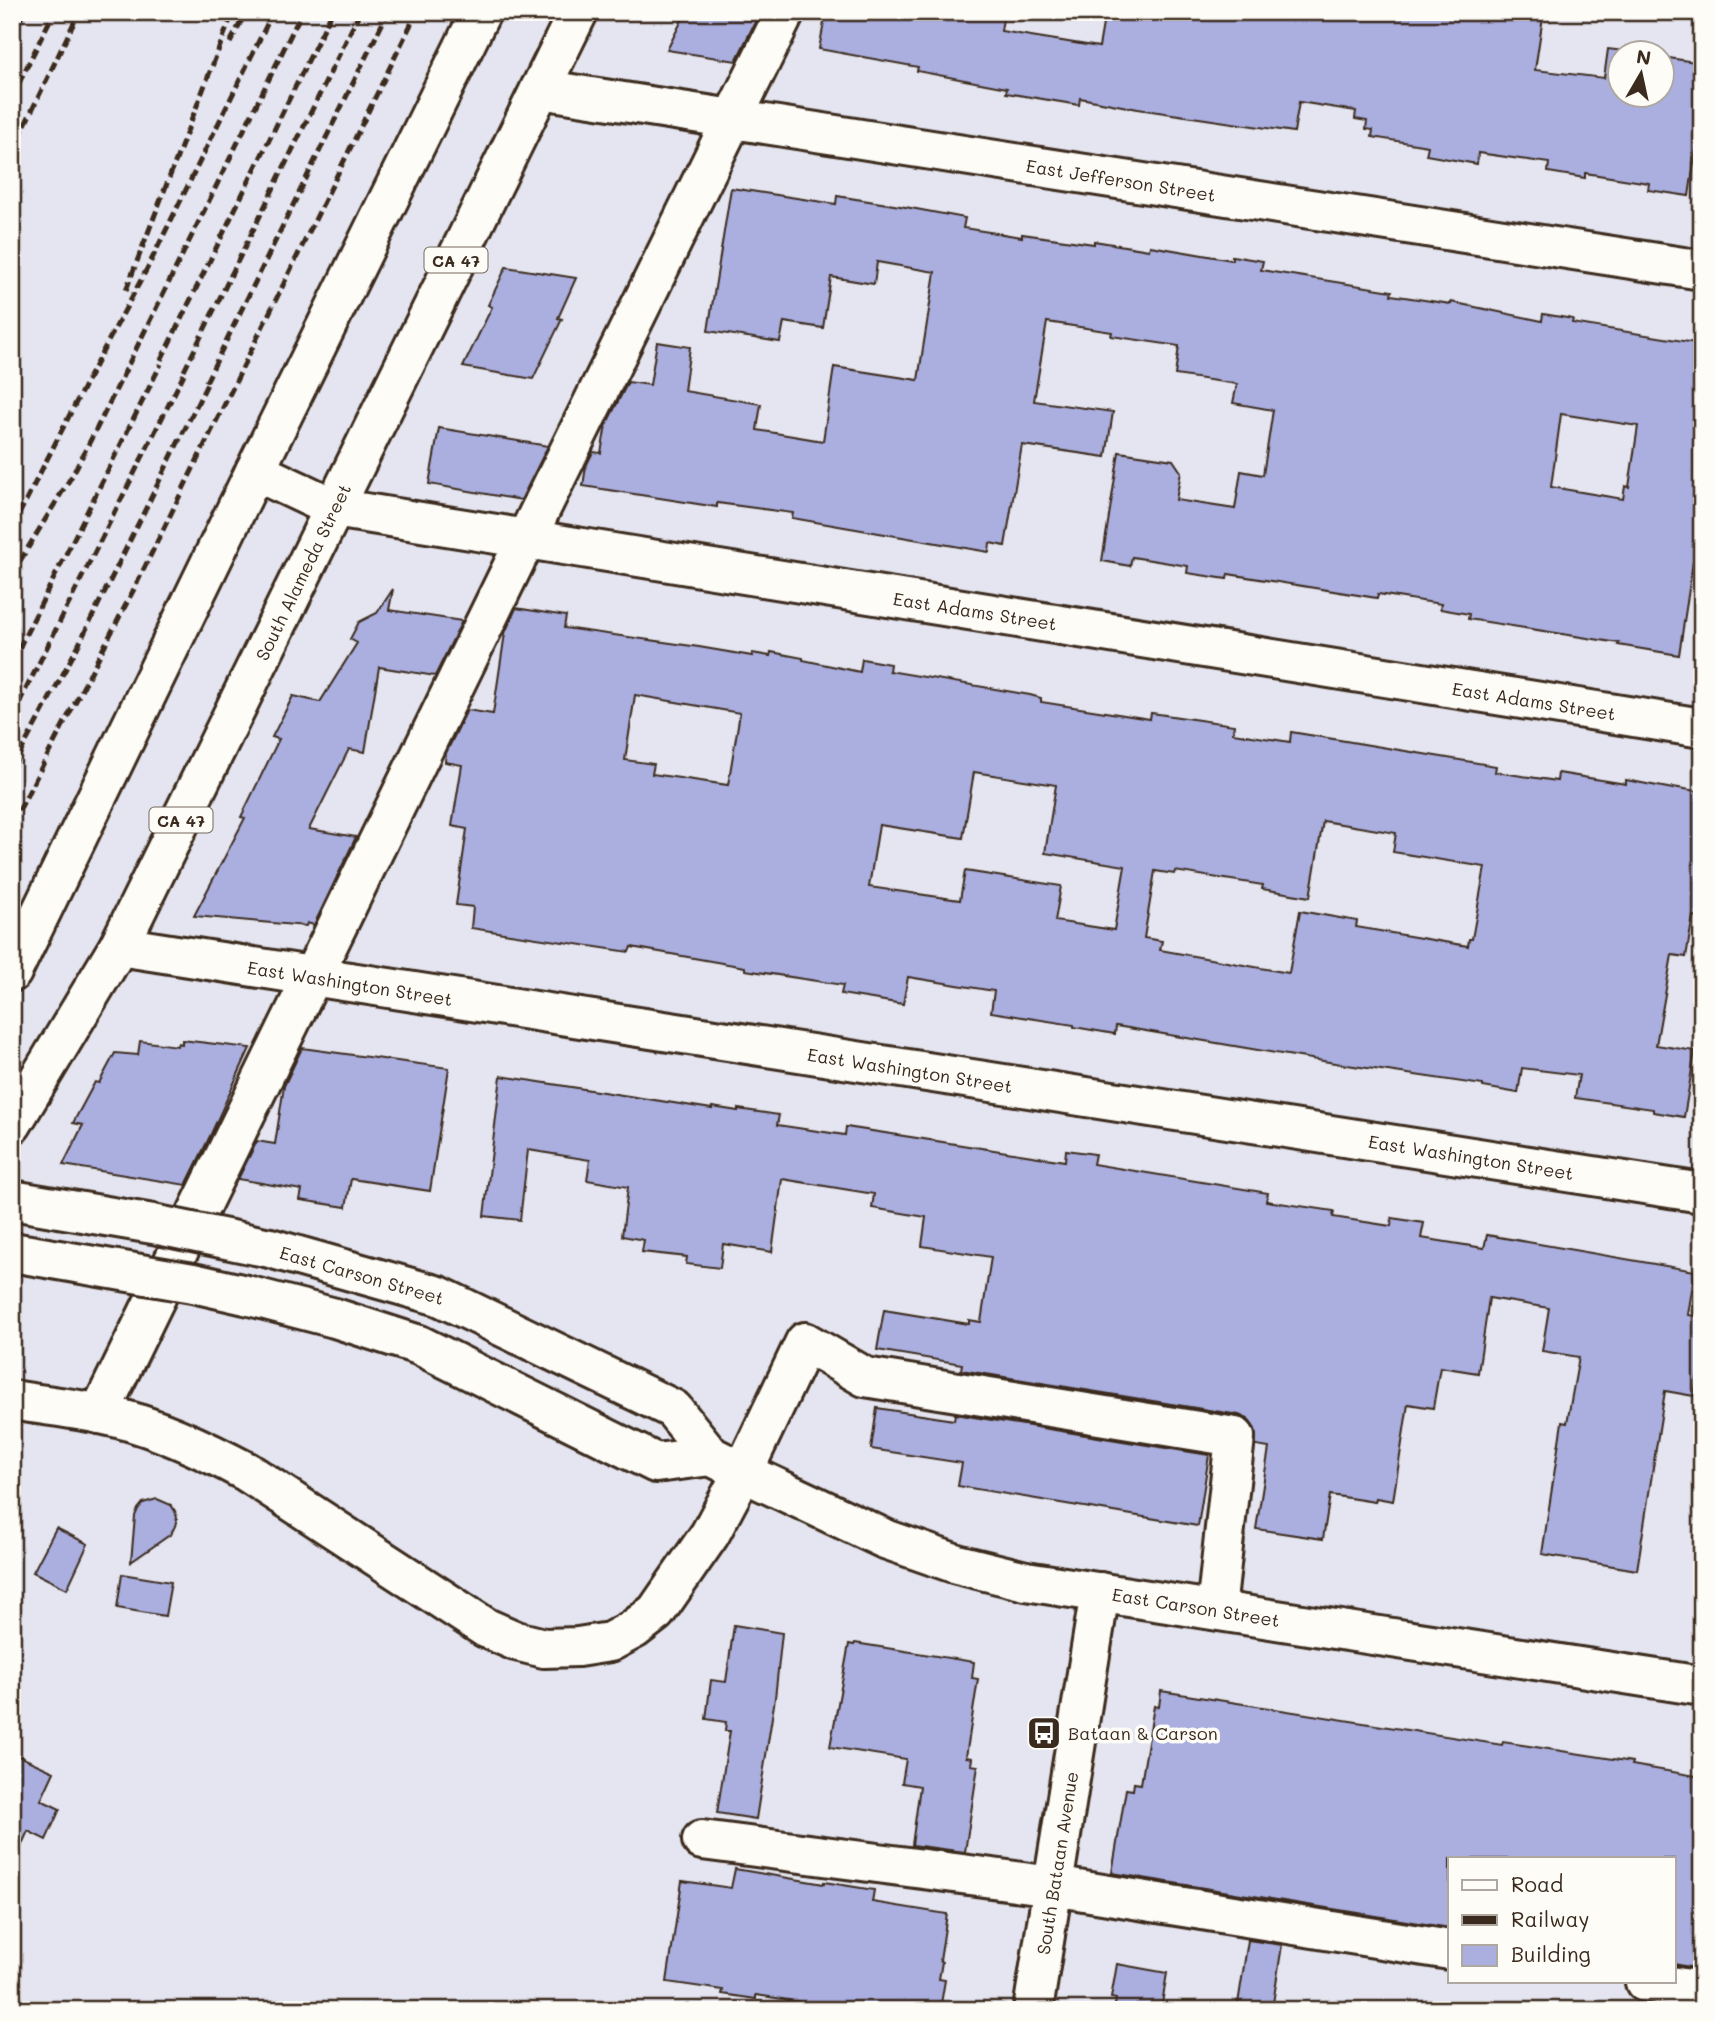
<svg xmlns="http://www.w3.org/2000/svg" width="1714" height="2022" viewBox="0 0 1714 2022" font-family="Mali,sans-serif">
<rect width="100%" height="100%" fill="#e4e5f0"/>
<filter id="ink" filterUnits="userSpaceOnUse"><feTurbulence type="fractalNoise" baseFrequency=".0143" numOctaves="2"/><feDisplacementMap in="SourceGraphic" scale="14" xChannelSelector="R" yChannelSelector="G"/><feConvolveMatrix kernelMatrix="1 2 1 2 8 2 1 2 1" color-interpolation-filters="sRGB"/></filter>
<g filter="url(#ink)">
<path fill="#aaafe0" stroke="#3b2a1e" stroke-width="2" fill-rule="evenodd" d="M686,12H760L736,61L667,50Z
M826,12H1004L1001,31L1099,47L1105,12H1510L1543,17L1535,70L1604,78L1608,49L1633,52H1620V94H1662V57L1702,63V109L1689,196L1648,190L1649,183L1585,173V178L1548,172L1549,163L1478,153L1477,164L1426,155L1428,146L1372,137L1373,130L1366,129L1367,121L1355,119L1356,111L1299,102L1294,132L1138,109L1080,98L1079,105L1006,93L1007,88L917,71L918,67L819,49Z
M731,188L836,204L837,196L900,206L965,218L963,228L1022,237V234L1094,244V241L1149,250L1150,246L1232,260V256L1263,261L1261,270L1392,291L1391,295L1451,304V302L1542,321L1543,314L1573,319L1572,323L1702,344V563L1693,562L1679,655L1618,645L1619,643L1468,619L1469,614L1440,609L1441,604L1378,594L1377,598L1228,574L1227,579L1187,573L1188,566L1132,557L1130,566L1102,561L1119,452L1173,460L1181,472L1176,500L1235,509L1241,471L1263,475L1273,410L1233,403L1237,384L1175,375L1179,346L1111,336L1112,332L1047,322L1034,401L1113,412L1106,457L1022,445L1005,546L990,543L989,552L792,518L793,513L717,503V507L583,486L586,466L593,452L601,453L606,425L628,382L650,385L657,342L690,347L684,391L761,404L757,430L823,441L834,367L918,380L935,272L877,262L874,284L831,277L823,328L784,322L780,342L708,331ZM1561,414L1638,426L1629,487L1625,486L1623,499L1551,487Z
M506,267L576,278L558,318L562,319L533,379L463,367L492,307L488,305Z
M439,428L548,446L521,500L429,484Z
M393,589L389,610L462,621L435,676L379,667L365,752L349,749L309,829L356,837L314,925L307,923L306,926L194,916L245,818L241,817L279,739L272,737L293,696L320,702L357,643L350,639L359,622L377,613Z
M516,608L566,616L564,628L699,647L752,656V653L770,656L771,652L803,658V660L860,672L862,659L890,664L889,671L1030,695L1041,698V702L1150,719L1151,713L1234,725L1233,733L1290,742L1291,732L1496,766L1495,772L1557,781L1558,773L1626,784V780L1673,789V787L1702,792V918L1693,916L1686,957L1672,955L1656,1045L1695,1051L1684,1117L1653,1112V1109L1575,1098L1579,1075L1522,1068L1518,1093L1483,1087V1085L1347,1065L1116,1026L1115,1034L1074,1027V1025L991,1012L994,991L908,977L903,1004L841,994L843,985L745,970V967L631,947L629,952L471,928L473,907L456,905L467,829L452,826L462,765L445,762L446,753L467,710L493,714L505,633ZM635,695L740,713L728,785L652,774L654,764L625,760ZM974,772L1056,785L1045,853L1125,866L1114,930L1055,921L1061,886L965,871L960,900L869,887L879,825L963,838ZM1323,821L1396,833L1393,852L1485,867L1472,939H1469L1468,946L1356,927L1357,921L1300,911L1289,973L1160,950L1162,941L1144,938L1155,871L1174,874L1175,871L1263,885L1262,889L1310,897Z
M182,1040L250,1048L211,1134L186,1185L63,1165L83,1125L73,1123L95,1082L99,1083L115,1053L138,1055L140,1041L177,1046L178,1043L182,1044Z
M302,1048L449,1068L430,1191L351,1179L346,1207L300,1200L302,1190L238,1179L257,1141L275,1144L284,1086Z
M501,1076L712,1109V1107L738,1111V1109L779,1115L777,1125L845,1135L846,1127L1065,1161L1066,1150L1095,1154L1093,1164L1268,1193L1266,1201L1334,1211L1333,1217L1391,1226L1392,1218L1424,1223L1421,1238L1484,1248L1487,1235L1695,1271L1688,1315L1702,1317V1350L1694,1396L1665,1391L1637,1570L1542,1554L1562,1422L1567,1423L1579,1357L1542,1351L1549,1308L1489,1298L1478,1373L1440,1367L1433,1408L1408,1404L1393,1501L1376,1498L1375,1502L1330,1495L1323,1539L1256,1529L1269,1448L1256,1446L1255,1429L1248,1419L1239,1415L961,1370L962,1364L877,1350L884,1310L969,1324V1320L981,1322L991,1257L922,1246L926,1217L872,1208L874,1194L782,1179L772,1252L723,1244L720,1268L686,1264L687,1257L642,1252L644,1240L622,1236L628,1187L587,1180L590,1160L528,1150L520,1220L484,1216Z
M877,1408L954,1420L955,1414L1209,1455L1198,1526L958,1486L962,1463L871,1449Z
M157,1499L171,1505L175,1511L177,1518L175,1526L171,1534L131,1562L135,1516L138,1509L143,1503Z
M56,1528L88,1544L67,1589L33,1572Z
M122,1574L171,1582L165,1616L117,1608Z
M734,1625L782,1633L775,1698L756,1819L717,1813L730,1731H725L726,1722L706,1719L711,1680L726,1682Z
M855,1643L974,1662L972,1678L978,1679L966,1757L972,1758L971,1765L978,1766L965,1852L912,1845L920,1786L902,1783L906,1759L830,1747L849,1644L854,1645Z
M1161,1691L1502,1745L1503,1742L1633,1762L1632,1765L1702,1777V1927L1695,1968L1674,1964V1859H1450V1928L1112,1873L1126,1789L1133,1790L1134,1783L1141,1784L1154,1706L1159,1707Z
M12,1753L54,1772L41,1800L60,1809L46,1840L28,1831L12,1866Z
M735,1869L824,1884V1882L874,1890L872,1902L947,1914L940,1961L942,1962L939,1979L945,1980L940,2010H821V2005L756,1995V1999L722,1994L723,1990L667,1982L682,1881L731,1888Z
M1248,1940L1282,1945L1272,2010H1237Z
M1117,1964L1167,1973L1161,2010H1114L1116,1999L1111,1998Z"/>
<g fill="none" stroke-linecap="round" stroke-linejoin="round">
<g stroke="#3b2a1e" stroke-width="44">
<path id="minor" d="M540,89L1702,270
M255,471L334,508L1702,728
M119,946L1702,1193
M99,1414L526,539L785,12
M743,1472L805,1342L865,1377L1235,1437L1216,1610
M702,1840L1053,1886L1450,1950
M1645,1982L1702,1991
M1033,2010L1100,1592"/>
</g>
<g stroke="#3b2a1e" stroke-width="44">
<path id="major" d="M12,972L255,471L481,12
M12,1124L119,946L578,12
M270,1248L439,1296L673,1409L711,1456L743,1472L885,1539L957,1564L1026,1581L1702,1686
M246,1295L335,1318L419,1345L656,1463L711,1456
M12,1400C47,1406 84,1409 118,1418C164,1430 206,1450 247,1472L486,1628L516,1641L544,1648L578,1647L610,1642L634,1629L656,1612L710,1534L743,1472"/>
</g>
<use href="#minor" stroke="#fdfcf7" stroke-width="38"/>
<use href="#major" stroke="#fdfcf7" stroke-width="38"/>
<path stroke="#3b2a1e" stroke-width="5" stroke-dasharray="10 5" stroke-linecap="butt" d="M12,37L24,12
M230,43L246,12
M12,97L54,12
M12,152L79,12
M126,290L233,12
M161,360L332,12
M184,371L360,12
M206,382L388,12
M12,528L89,377L149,265L273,12
M12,574L73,474L102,418L302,12
M12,662L161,364
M12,717L184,374
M12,768L77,648L207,384
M12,824L134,589L417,12"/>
<g stroke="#3b2a1e" stroke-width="44" stroke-linecap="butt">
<path id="major-bridge" d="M12,1200L153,1224L270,1248
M12,1252L193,1283L246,1295"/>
</g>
<use href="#major-bridge" stroke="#fdfcf7" stroke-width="38"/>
</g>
</g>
<defs>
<g id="bus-square" transform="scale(1.75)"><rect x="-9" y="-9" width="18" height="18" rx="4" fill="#3b2a1e" stroke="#fdfcf7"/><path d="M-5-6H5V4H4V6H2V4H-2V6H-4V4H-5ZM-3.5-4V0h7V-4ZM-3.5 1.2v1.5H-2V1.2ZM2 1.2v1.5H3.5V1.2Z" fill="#fff"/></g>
</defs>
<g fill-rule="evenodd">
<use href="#bus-square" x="1044" y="1733"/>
</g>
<g text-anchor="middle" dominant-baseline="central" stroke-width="7" stroke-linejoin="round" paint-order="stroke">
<g fill="#fdfcf7" stroke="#75695f" stroke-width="2">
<rect x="424.5" y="247.5" width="63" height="25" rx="5"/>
<rect x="149.5" y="807.5" width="63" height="25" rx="5"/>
</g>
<g font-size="16" font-weight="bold" fill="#3b2a1e">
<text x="456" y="260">CA 47</text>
<text x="181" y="820">CA 47</text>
</g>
<g font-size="18" fill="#3b2a1e" stroke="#fdfcf7">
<text transform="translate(1121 180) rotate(9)">East Jefferson Street</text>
<text transform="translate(303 572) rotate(-64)">South Alameda Street</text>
<text transform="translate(975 611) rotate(9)">East Adams Street</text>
<text transform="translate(1534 701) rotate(9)">East Adams Street</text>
<text transform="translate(350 983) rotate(9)">East Washington Street</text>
<text transform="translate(910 1070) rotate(9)">East Washington Street</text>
<text transform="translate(1471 1157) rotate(9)">East Washington Street</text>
<text transform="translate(362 1275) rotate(16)">East Carson Street</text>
<text transform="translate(1196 1607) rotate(9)">East Carson Street</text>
<text transform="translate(1057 1863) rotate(-81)">South Bataan Avenue</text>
</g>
<g font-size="18" fill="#3b2a1e" stroke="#fdfcf7" text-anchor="start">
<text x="1068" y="1733">Bataan &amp; Carson</text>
</g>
</g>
<rect width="1714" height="2022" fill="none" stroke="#fdfcf7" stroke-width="42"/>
<rect x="21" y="21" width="1672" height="1980" fill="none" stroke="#3b2a1e" stroke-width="2.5" filter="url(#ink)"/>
<rect x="1448" y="1857" width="228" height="126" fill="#fdfcf7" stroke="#afa8a0" stroke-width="2"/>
<rect x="1462" y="1880" width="35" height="10" fill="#fdfcf7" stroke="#afa8a0" stroke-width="2"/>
<text x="1511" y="1892" font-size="21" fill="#3b2a1e">Road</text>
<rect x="1462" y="1915" width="35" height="10" fill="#3b2a1e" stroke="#afa8a0" stroke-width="2"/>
<text x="1511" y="1927" font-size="21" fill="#3b2a1e">Railway</text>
<rect x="1462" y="1945" width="35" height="21" fill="#aaafe0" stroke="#afa8a0" stroke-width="2"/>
<text x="1511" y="1962" font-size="21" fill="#3b2a1e">Building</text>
<g transform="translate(1641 74) rotate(9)"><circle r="33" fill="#fdfcf7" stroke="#afa8a0" stroke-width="2"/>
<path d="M0-5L12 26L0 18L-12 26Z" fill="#3b2a1e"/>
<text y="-10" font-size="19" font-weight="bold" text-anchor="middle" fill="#3b2a1e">N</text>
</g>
</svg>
